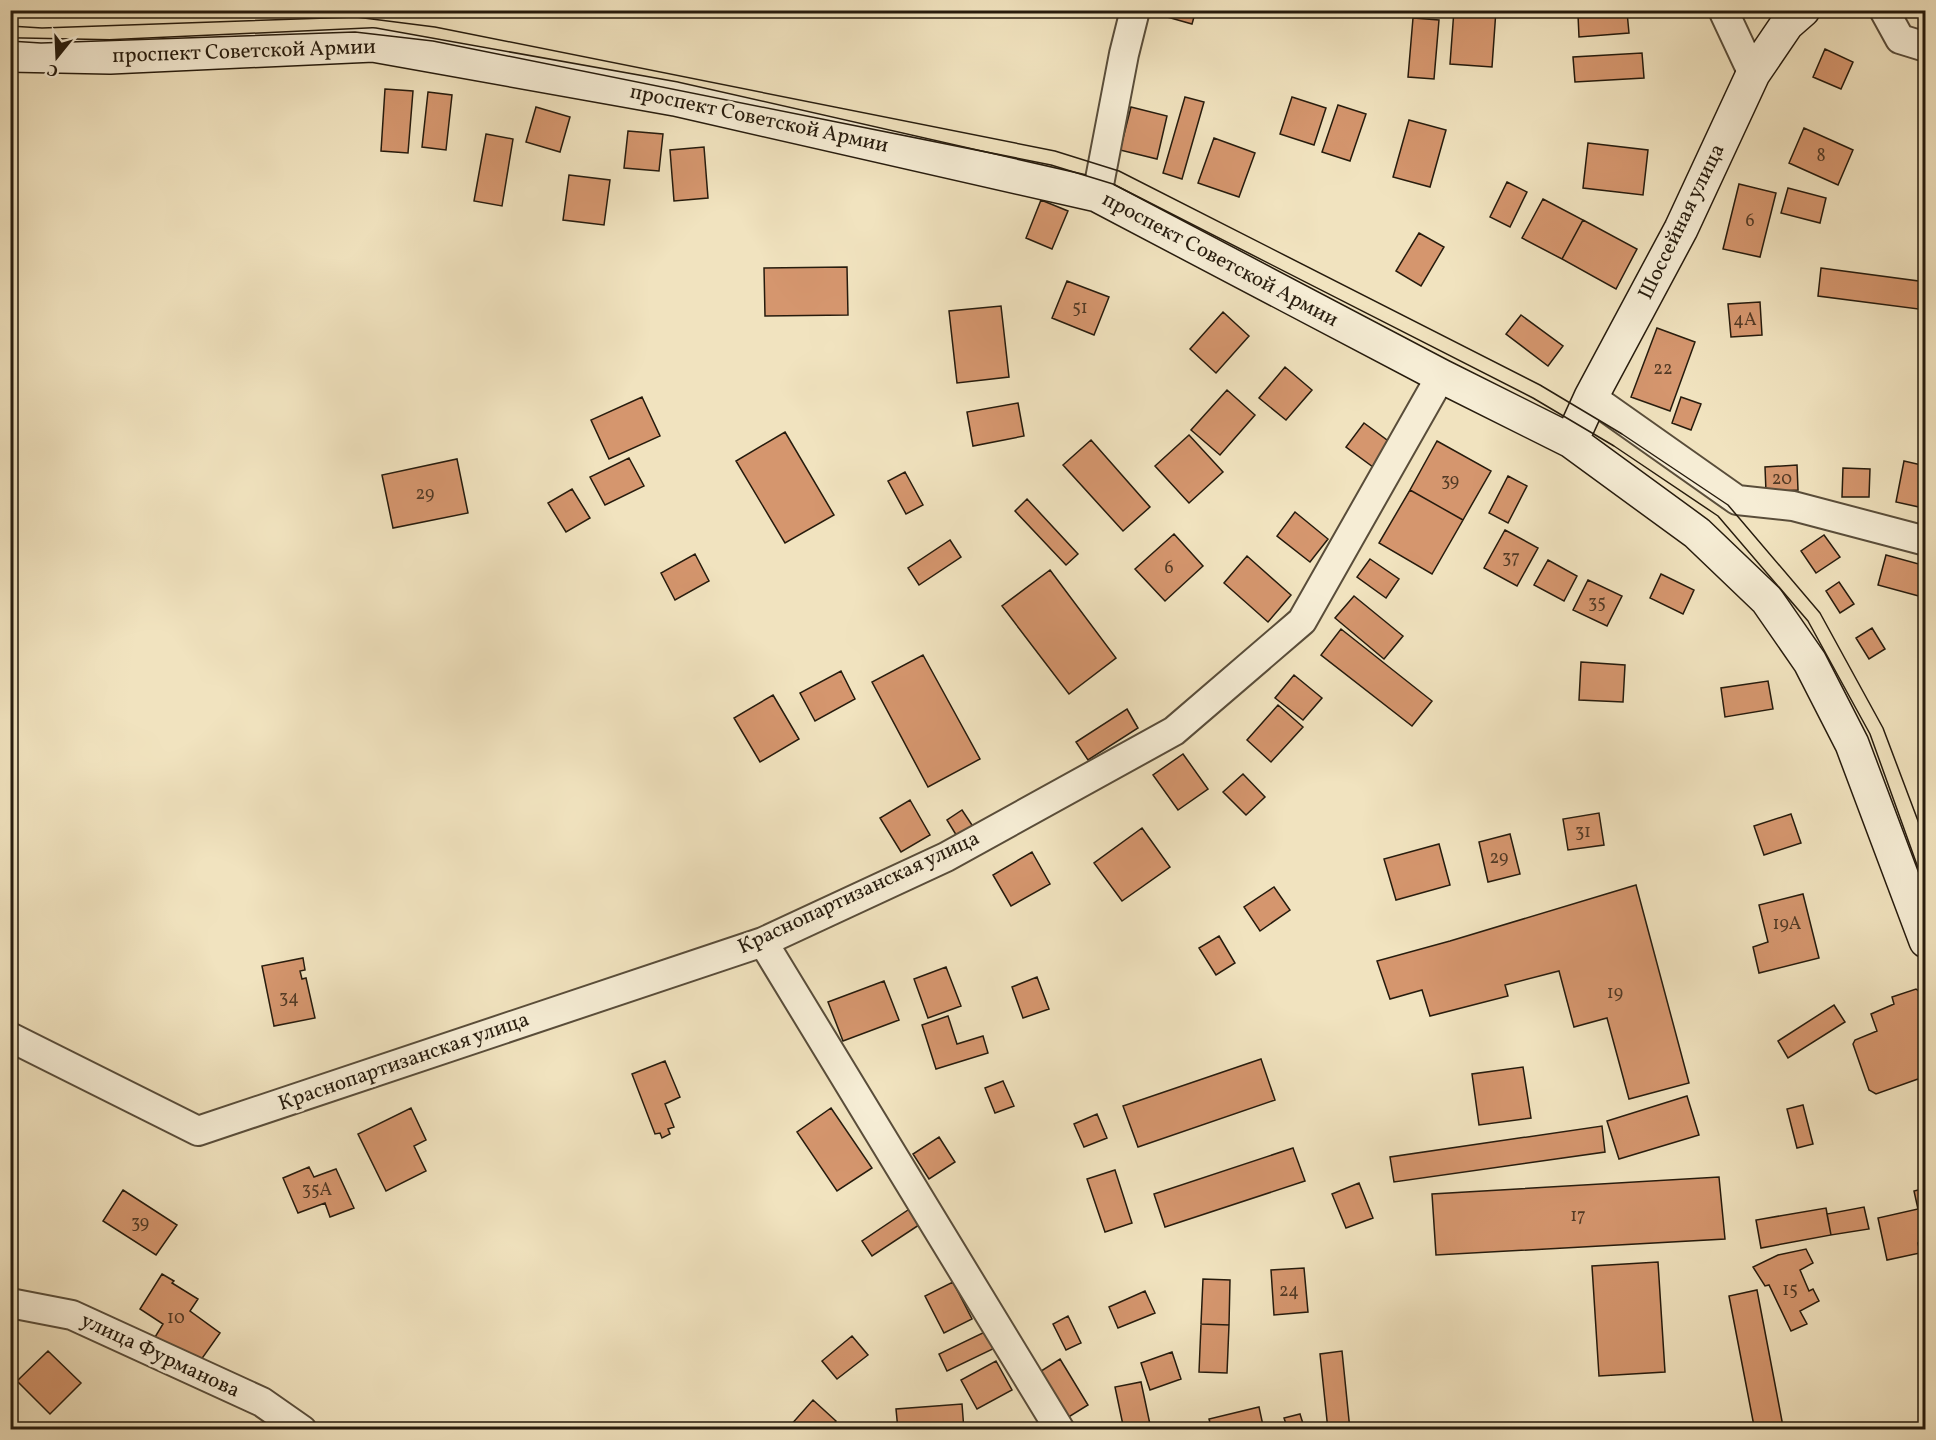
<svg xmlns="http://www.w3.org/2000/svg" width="1936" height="1440" viewBox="0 0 1936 1440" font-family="Vollkorn,serif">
<rect width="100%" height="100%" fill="#f1e3bf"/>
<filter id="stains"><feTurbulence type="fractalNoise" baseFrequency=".00333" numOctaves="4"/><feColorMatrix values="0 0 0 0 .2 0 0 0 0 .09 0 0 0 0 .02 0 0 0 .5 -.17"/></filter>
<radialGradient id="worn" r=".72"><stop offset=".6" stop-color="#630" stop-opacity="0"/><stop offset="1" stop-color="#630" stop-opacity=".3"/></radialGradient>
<path fill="#d5966e" stroke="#261b0d" stroke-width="1.5" d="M1154,10H1196L1192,24L1153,13Z
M1454,10H1496L1492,67L1450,64Z
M1627,12L1629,33L1579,37L1578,15Z
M1413,18L1439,20L1434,79L1408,77Z
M1825,49L1853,62L1841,89L1813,77Z
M1642,53L1644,78L1575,82L1573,57Z
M385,89L413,91L408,153L381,151Z
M428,92L452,95L446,150L422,147Z
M1185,97L1204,102L1182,179L1163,173Z
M1292,97L1326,108L1314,145L1280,134Z
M1338,105L1366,114L1350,161L1322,152Z
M536,107L570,117L560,152L526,142Z
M1131,107L1167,116L1157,159L1120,150Z
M1409,120L1446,130L1430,187L1393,177Z
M1804,128L1853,150L1838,185L1789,163Z
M628,131L663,134L659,171L624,168Z
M486,134L513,139L502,206L474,201Z
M1214,138L1255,153L1239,197L1198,183Z
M1588,143L1648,150L1643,195L1583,188Z
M704,147L708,198L674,201L670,150Z
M569,175L610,180L604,225L563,220Z
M1507,182L1527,192L1510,227L1490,217Z
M1739,184L1776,193L1760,257L1723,249Z
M1788,188L1826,198L1820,223L1781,213Z
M1543,199L1583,220L1562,259L1522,238Z
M1041,200L1068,211L1052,249L1026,238Z
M1583,220L1637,249L1616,289L1562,259Z
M1419,233L1444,247L1421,286L1396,271Z
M847,267L848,315L765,316L764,268Z
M1821,268L1926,282V310L1818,296Z
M1067,281L1109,297L1094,335L1052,318Z
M1760,302L1762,335L1731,337L1728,304Z
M1001,306L1009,377L957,383L949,311Z
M1223,312L1249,336L1216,373L1190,349Z
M1521,315L1563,346L1548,366L1506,334Z
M1657,328L1695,342L1670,411L1631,397Z
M1285,367L1312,390L1286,420L1259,398Z
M1227,390L1255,415L1220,455L1191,430Z
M642,397L660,436L609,459L591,420Z
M1681,397L1701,404L1691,430L1672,423Z
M1018,403L1024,436L973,446L967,412Z
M1364,423L1391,443L1373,467L1346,447Z
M785,432L834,515L785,543L736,461Z
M1189,435L1223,472L1189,503L1155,466Z
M1091,440L1150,507L1123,531L1063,465Z
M1437,441L1491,471L1463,520L1410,490Z
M629,458L644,486L605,505L590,477Z
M457,459L468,513L393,528L382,475Z
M1904,461L1926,466L1919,507L1896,502Z
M1797,465L1798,490L1766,492L1765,467Z
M1843,468L1870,469L1869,497H1842Z
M905,472L923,505L906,514L888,481Z
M1508,476L1527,486L1508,523L1489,513Z
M572,489L590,518L566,532L548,503Z
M1410,490L1463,520L1432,574L1379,543Z
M1027,499L1078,554L1066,565L1015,511Z
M1295,512L1328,539L1310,562L1277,536Z
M1505,530L1538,548L1517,586L1484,568Z
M1174,534L1203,566L1165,601L1135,569Z
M1824,535L1840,557L1816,573L1801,551Z
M950,540L961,557L919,585L908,568Z
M695,554L709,581L675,600L661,573Z
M1886,555L1926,566V598L1878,585Z
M1247,556L1291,595L1268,622L1224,583Z
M1370,559L1399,579L1386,598L1357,577Z
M1548,560L1577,576L1564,601L1534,585Z
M1050,570L1116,658L1069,694L1002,606Z
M1661,574L1694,590L1683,614L1650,598Z
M1588,580L1622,596L1607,626L1573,610Z
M1839,582L1854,604L1840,613L1826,591Z
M1354,596L1403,636L1384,659L1335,618Z
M1872,628L1885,649L1869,659L1856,638Z
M1341,629L1432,701L1412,726L1321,655Z
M923,655L980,759L928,787L872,682Z
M1581,662L1625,665L1623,702L1579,700Z
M841,671L855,699L815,721L800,693Z
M1294,675L1322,698L1303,720L1275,698Z
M1768,681L1773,709L1725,717L1721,688Z
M773,695L799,739L760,762L734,718Z
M1278,705L1303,727L1271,762L1247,740Z
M1127,709L1138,728L1088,760L1076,742Z
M1183,754L1208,789L1178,810L1153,775Z
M1243,774L1265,797L1246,815L1223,792Z
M910,800L930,835L901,852L880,818Z
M962,810L974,828L958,838L947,820Z
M1599,813L1604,845L1568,850L1563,819Z
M1791,814L1801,843L1764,855L1754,826Z
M1142,828L1170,867L1122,901L1094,863Z
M1510,834L1520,874L1488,882L1479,842Z
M1439,844L1450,885L1396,900L1384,859Z
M1032,852L1050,884L1011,906L993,875Z
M1636,885L1689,1083L1629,1099L1607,1018L1574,1027L1559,971L1505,985L1508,996L1430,1016L1422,990L1390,999L1377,961L1450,941Z
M1274,887L1290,910L1260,931L1244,907Z
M1803,894L1819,958L1759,973L1753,947L1768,942L1759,905Z
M1219,936L1235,963L1216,975L1199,948Z
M303,958L305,970L300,971L302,979L306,978L315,1018L274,1026L262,966Z
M946,967L961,1006L928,1018L914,979Z
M1037,977L1049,1009L1023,1018L1012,987Z
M884,981L899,1020L843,1041L828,1002Z
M1916,989L1921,993L1926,1006V1098L1918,1079L1876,1094L1869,1090L1853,1044L1855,1040L1877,1031L1871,1014L1894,1004L1892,997Z
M1834,1005L1845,1022L1788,1058L1778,1041Z
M948,1016L957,1044L983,1036L988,1053L936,1069L922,1025Z
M1261,1059L1275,1100L1138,1147L1123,1106Z
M665,1061L680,1097L665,1104L674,1127L668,1129L670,1134L662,1138L660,1133L655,1134L632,1074Z
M1523,1067L1531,1118L1479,1125L1472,1074Z
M1003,1081L1014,1106L995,1113L985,1088Z
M1687,1096L1699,1135L1619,1159L1607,1121Z
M1803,1105L1813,1144L1797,1148L1787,1109Z
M411,1108L426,1140L414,1146L426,1171L386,1191L358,1134Z
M831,1108L872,1168L837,1191L797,1132Z
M1097,1114L1107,1138L1084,1147L1074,1124Z
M1602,1126L1605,1152L1394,1182L1390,1157Z
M939,1137L955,1162L929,1179L913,1154Z
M1293,1148L1305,1181L1165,1227L1154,1194Z
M309,1167L314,1177L336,1169L354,1208L330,1217L325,1203L298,1213L283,1178Z
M1115,1170L1132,1223L1105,1232L1087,1179Z
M1719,1177L1725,1239L1436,1255L1432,1194Z
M1359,1183L1373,1218L1346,1228L1332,1194Z
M1926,1188V1228L1923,1229L1925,1241L1918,1243L1920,1253L1887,1260L1878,1218L1918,1209L1914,1191Z
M123,1190L177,1225L156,1255L103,1221Z
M1864,1207L1869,1229L1831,1235L1827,1214Z
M911,1208L922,1223L872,1256L862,1241Z
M1826,1208L1831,1235L1761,1248L1756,1220Z
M1806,1249L1813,1263L1800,1270L1809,1291L1813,1289L1819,1301L1800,1311L1807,1324L1791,1331L1769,1285L1765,1286L1753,1267L1778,1255Z
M1658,1262L1665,1372L1599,1376L1592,1266Z
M1304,1268L1308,1312L1274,1315L1271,1270Z
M162,1274L174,1281L172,1283L198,1299L190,1311L220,1333L191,1374L149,1347L163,1324L140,1309Z
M1203,1279L1230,1280L1229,1325L1201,1324Z
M953,1282L972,1319L944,1333L925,1296Z
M1757,1290L1782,1421V1430H1751L1754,1426L1729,1296Z
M1145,1291L1155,1313L1118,1328L1109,1307Z
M1068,1316L1081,1343L1066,1350L1053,1324Z
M1201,1324L1229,1325L1227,1373L1199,1372Z
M991,1329L999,1346L947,1371L939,1354Z
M852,1336L868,1355L837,1379L822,1361Z
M48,1351L81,1383L50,1414L17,1381Z
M1342,1351L1350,1430H1328L1320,1354Z
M1172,1352L1181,1379L1150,1390L1141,1363Z
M1060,1359L1088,1405L1067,1418L1038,1373Z
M996,1361L1012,1390L977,1409L961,1380Z
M1141,1382L1151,1429L1124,1430L1115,1387Z
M813,1400L836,1421L828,1430H791L789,1427Z
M962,1404L964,1430H898L896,1409Z
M1259,1407L1264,1430H1212L1209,1419Z
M1300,1414L1305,1430H1288L1284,1418Z"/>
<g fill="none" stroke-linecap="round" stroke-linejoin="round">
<g stroke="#594d3a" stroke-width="32">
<path id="minor" d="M1723,10L1753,74
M1884,10L1900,39L1926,47
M1097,195L1124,54L1135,10
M1591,397L1737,500L1793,506L1926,541
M763,942L1060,1430
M10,1037L198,1131L763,942L946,857L1174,731L1302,621L1441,376
M10,1303L72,1315L262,1402L302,1430"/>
</g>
<g stroke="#261b0d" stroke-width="36">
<path id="secondary" d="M10,55L110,57L373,45L675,99L1097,195L1441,376L1571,441L1697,533L1767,600L1810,662L1852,744L1926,941
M1571,441L1591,397L1681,229L1753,74L1787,24L1803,10"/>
</g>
<use href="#minor" stroke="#f6edd5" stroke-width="28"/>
<use href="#secondary" stroke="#f6edd5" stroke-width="33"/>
<path stroke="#261b0d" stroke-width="1.5" d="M10,26L42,28L356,17L435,27L1055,151L1119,171L1540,385L1622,434L1728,505L1820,613L1883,728L1926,842
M10,41L41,43L355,32L433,41L1051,165L1113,184L1533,398L1614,446L1718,516L1808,621L1870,734L1926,890"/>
</g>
<g text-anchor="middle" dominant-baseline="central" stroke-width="6" stroke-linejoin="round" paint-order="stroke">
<g font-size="18" fill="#523a25">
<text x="1821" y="156">8</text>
<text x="1750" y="221">6</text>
<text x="1080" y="308">51</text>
<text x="1745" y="320">4А</text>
<text x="1663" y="369">22</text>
<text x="1782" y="479">20</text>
<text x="1450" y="481">39</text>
<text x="425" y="494">29</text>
<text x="1511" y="558">37</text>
<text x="1169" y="568">6</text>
<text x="1597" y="603">35</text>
<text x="1583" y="832">31</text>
<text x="1499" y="858">29</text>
<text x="1787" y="924">19А</text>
<text x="1615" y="993">19</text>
<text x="289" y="998">34</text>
<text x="317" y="1190">35А</text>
<text x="1578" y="1216">17</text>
<text x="140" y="1223">39</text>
<text x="1790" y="1290">15</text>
<text x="1289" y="1291">24</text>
<text x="176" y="1318">10</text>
</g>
<g font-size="21" fill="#261b0d" stroke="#f6edd5">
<text transform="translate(244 52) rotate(-2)">проспект Советской Армии</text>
<text transform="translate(759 119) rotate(12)">проспект Советской Армии</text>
<text transform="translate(1682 222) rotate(-64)">Шоссейная улица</text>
<text transform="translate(1220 260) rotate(28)">проспект Советской Армии</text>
<text transform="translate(859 893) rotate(-25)">Краснопартизанская улица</text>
<text transform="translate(404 1062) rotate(-19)">Краснопартизанская улица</text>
<text transform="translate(160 1356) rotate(25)">улица Фурманова</text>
</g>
</g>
<rect width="1936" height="1440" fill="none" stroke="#f1e3bf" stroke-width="36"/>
<rect x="12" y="12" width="1912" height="1416" fill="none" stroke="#261b0d" stroke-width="3"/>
<rect x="18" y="18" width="1900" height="1404" fill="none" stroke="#261b0d" stroke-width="1.5"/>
<g transform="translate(57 57) rotate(198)" stroke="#f6edd5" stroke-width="4.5" paint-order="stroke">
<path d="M0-4.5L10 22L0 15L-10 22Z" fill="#261b0d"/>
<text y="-9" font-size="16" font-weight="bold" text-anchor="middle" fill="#261b0d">С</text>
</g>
<rect width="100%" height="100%" filter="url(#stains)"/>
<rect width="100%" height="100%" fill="url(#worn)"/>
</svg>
